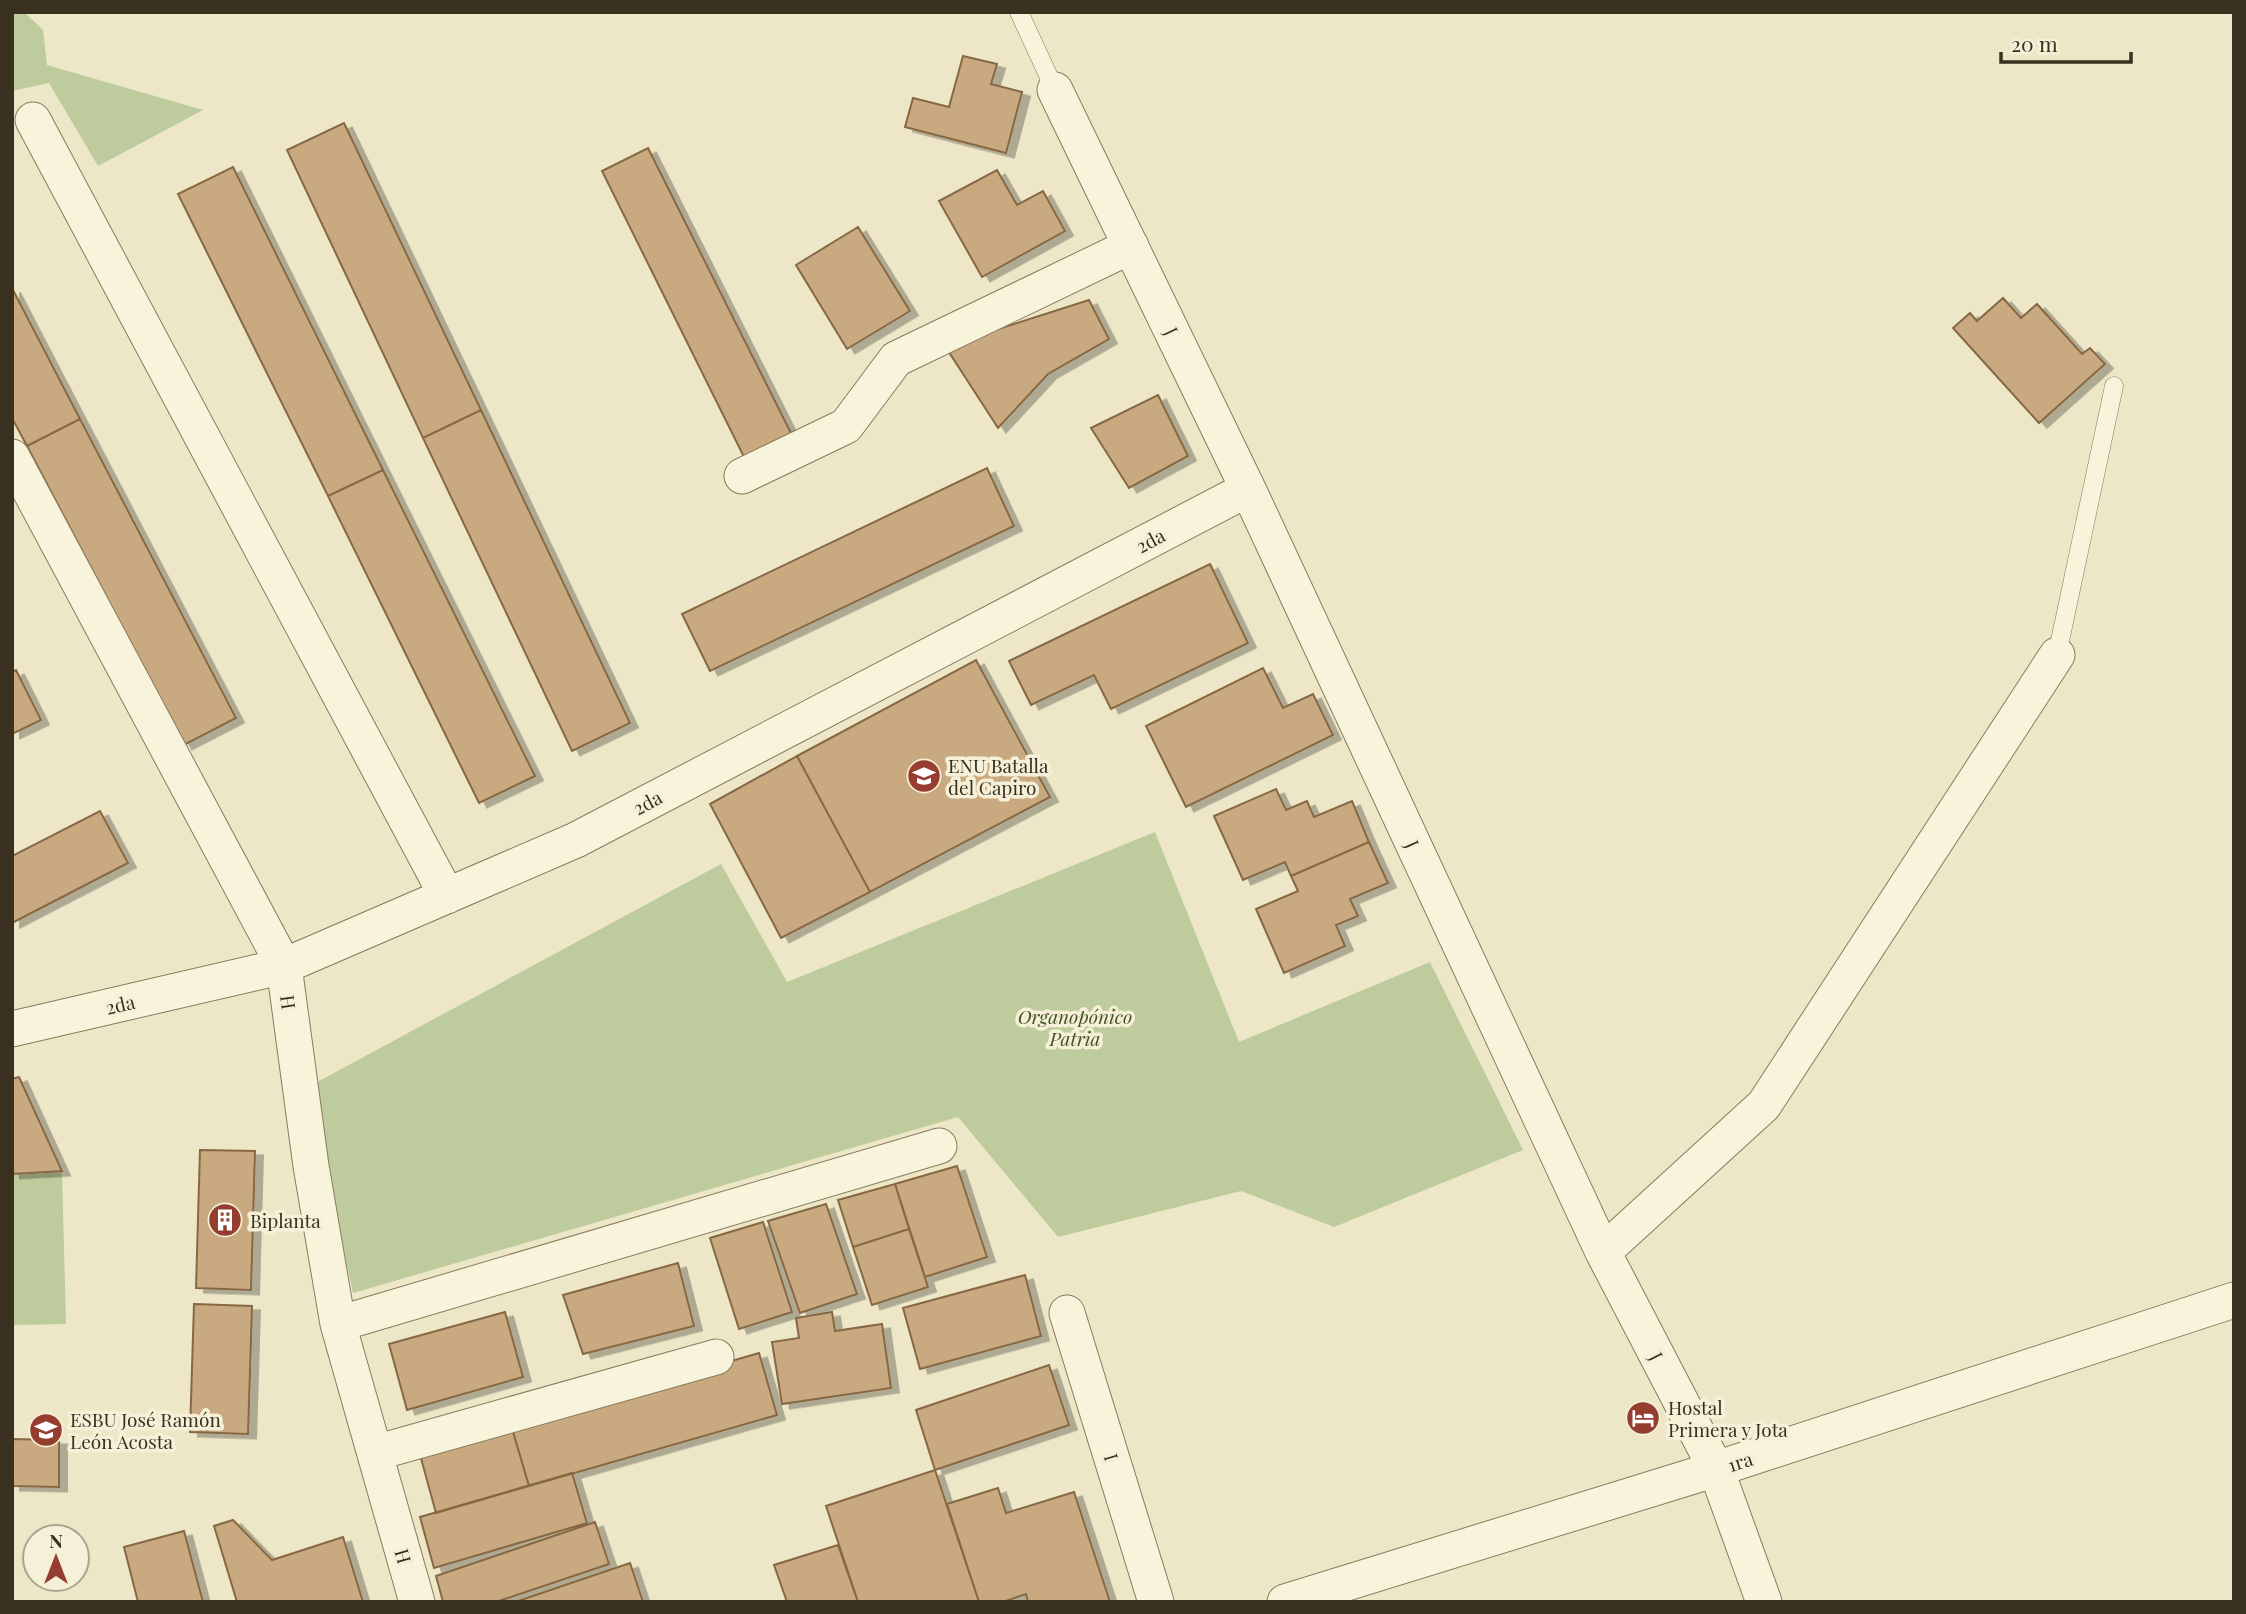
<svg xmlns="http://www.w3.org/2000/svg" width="2246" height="1614" viewBox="0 0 2246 1614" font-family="'Playfair Display',serif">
<defs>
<filter id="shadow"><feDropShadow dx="8" dy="4.5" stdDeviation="0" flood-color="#0004"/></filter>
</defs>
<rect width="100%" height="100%" fill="#ede7c8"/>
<path fill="#becb9c" d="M12,12H24L43,30L47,65L203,110L98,166L49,83L12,91Z
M1155,832L1239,1042L1430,962L1523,1150L1334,1227L1241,1191L1058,1237L958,1117L353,1293L308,1087L721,864L787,982Z
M62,1171L66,1324L12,1325V1174Z"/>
<path fill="#c9a97f" stroke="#866844" stroke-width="2" filter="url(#shadow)" d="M963,56L997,64L991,84L1022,92L1006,153L905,127L913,98L949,107Z
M344,123L481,410L423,438L287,150Z
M648,148L794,439L746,461L602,171Z
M233,167L383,470L328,496L178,194Z
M997,170L1017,205L1043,191L1065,231L982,277L939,201Z
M858,227L910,311L847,349L796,265Z
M12,288L80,419L27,446L12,418Z
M2003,298L2021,318L2037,304L2082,354L2090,348L2105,364L2039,423L1953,328L1970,313L1977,321Z
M1089,300L1109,339L1048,374L998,428L945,346Z
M1158,395L1188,456L1129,488L1091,428Z
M481,410L630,723L572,751L423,438Z
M80,419L236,718L184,745L27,446Z
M987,468L1014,526L710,671L682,614Z
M383,470L535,776L479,803L328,496Z
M1210,564L1248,643L1111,709L1094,675L1031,705L1009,661Z
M976,660L1050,797L870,892L797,756Z
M1263,668L1283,708L1313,694L1333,735L1186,807L1146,726Z
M16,670L41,720L12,734V672Z
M797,756L870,892L781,938L710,804Z
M1276,789L1286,810L1307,801L1314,817L1352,801L1369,842L1291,876L1285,862L1243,880L1214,816Z
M100,811L128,863L12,923V856Z
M1369,842L1388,883L1350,899L1358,916L1336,925L1345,946L1284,973L1256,909L1298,891L1291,876Z
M19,1077L62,1171L12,1174V1079Z
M200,1150L255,1151L251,1290L196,1288Z
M957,1166L987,1257L925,1277L895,1184Z
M895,1184L909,1229L853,1247L838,1200Z
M826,1204L857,1294L800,1313L768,1221Z
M763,1222L792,1312L739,1329L710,1238Z
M909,1229L928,1287L872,1305L853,1247Z
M678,1263L694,1326L583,1354L563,1295Z
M1025,1275L1041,1336L920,1369L903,1308Z
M194,1304L252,1306L248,1434L190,1432Z
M505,1312L523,1377L407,1410L389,1344Z
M832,1312L835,1331L882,1324L891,1388L782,1404L772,1342L799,1338L796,1318Z
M759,1353L777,1415L529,1486L511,1425Z
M1049,1365L1069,1425L935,1470L916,1410Z
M511,1425L529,1486L436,1513L419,1451Z
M12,1439L59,1440V1487L12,1486Z
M935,1470L979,1602H858L826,1506Z
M572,1473L587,1523L434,1568L420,1517Z
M998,1488L1006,1513L1074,1492L1110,1602H1028L1026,1594L1003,1602H979L947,1504Z
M233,1520L272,1560L343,1537L363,1602H237L214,1526Z
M595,1522L609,1564L496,1602H443L436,1576Z
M184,1531L203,1602H138L124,1547Z
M838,1545L858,1602H787L774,1565Z
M630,1563L643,1602H515Z"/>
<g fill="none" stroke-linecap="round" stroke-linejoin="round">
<g stroke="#887b5d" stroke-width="19">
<path id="lane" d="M1019,12L1055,90
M2057,655L2114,386"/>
</g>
<g stroke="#887b5d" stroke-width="37">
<path id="street" d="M1055,90L1248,489L1603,1252L1716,1469L1764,1602
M33,120L447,896
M12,457L284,966L311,1166L338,1324L417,1602
M742,476L846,426L896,359L1131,246
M12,1029L284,966L576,840L1248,489
M1603,1252L1764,1105L2057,655
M1067,1313L1156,1602
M338,1324L939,1146
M375,1453L716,1357
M1285,1602L1716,1469L2234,1300"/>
</g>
<use href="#lane" stroke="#f8f3db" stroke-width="18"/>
<use href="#street" stroke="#f8f3db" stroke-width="35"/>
</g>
<defs>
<g id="school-disc" transform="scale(1.75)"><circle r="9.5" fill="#953e30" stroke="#f5f0d7"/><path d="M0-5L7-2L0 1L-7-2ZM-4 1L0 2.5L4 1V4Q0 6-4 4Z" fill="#fff"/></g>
<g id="building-disc" transform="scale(1.75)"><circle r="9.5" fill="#953e30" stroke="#f5f0d7"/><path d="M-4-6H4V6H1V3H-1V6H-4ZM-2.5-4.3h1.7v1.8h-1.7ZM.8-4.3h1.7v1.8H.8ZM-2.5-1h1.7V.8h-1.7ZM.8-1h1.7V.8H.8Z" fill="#fff"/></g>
<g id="hotel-disc" transform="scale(1.75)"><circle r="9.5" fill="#953e30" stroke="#f5f0d7"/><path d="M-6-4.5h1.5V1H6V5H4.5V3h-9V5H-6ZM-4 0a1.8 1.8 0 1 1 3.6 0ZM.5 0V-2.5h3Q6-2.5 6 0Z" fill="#fff"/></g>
</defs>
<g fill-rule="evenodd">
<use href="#school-disc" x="924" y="776"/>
<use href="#building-disc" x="225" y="1220"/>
<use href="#hotel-disc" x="1643" y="1418"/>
<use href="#school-disc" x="46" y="1430"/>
</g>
<g text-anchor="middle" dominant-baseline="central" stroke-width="7" stroke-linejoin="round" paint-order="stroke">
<g font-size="19" fill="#393020" stroke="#f5f0d7">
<text transform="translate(1172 331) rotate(64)">J</text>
<text transform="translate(1150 540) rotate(-28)">2da</text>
<text transform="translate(647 802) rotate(-28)">2da</text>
<text transform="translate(1413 844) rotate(65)">J</text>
<text transform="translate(289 1002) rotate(82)">H</text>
<text transform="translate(120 1004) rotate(-13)">2da</text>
<text transform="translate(1657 1356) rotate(63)">J</text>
<text transform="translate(1112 1457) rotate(73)">I</text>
<text transform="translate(1740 1461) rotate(-18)">1ra</text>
<text transform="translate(404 1556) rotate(74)">H</text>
</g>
<g font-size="19" fill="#393020" stroke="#f5f0d7" text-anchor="start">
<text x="948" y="765">ENU Batalla<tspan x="948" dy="22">del Capiro</tspan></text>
<text x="250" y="1220">Biplanta</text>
<text x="1668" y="1407">Hostal<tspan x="1668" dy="22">Primera y Jota</tspan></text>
<text x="70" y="1419">ESBU José Ramón<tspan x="70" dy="22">León Acosta</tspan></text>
</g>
<g font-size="19" font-style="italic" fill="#435528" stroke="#f5f0d7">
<text x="1075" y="1016">Organopónico<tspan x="1075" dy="22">Patria</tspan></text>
</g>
</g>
<rect width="2246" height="1614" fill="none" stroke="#393020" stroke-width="28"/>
<g transform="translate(56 1558)"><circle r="33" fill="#f5f0d7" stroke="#aaa38e" stroke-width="2"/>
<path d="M0-5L12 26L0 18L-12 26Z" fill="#953e30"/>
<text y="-10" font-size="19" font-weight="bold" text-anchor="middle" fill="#393020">N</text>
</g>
<path d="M2001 52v10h130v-10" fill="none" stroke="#393020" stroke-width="3.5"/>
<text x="2011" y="52" font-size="21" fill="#393020" stroke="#f5f0d7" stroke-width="5" paint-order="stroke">20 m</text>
</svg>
